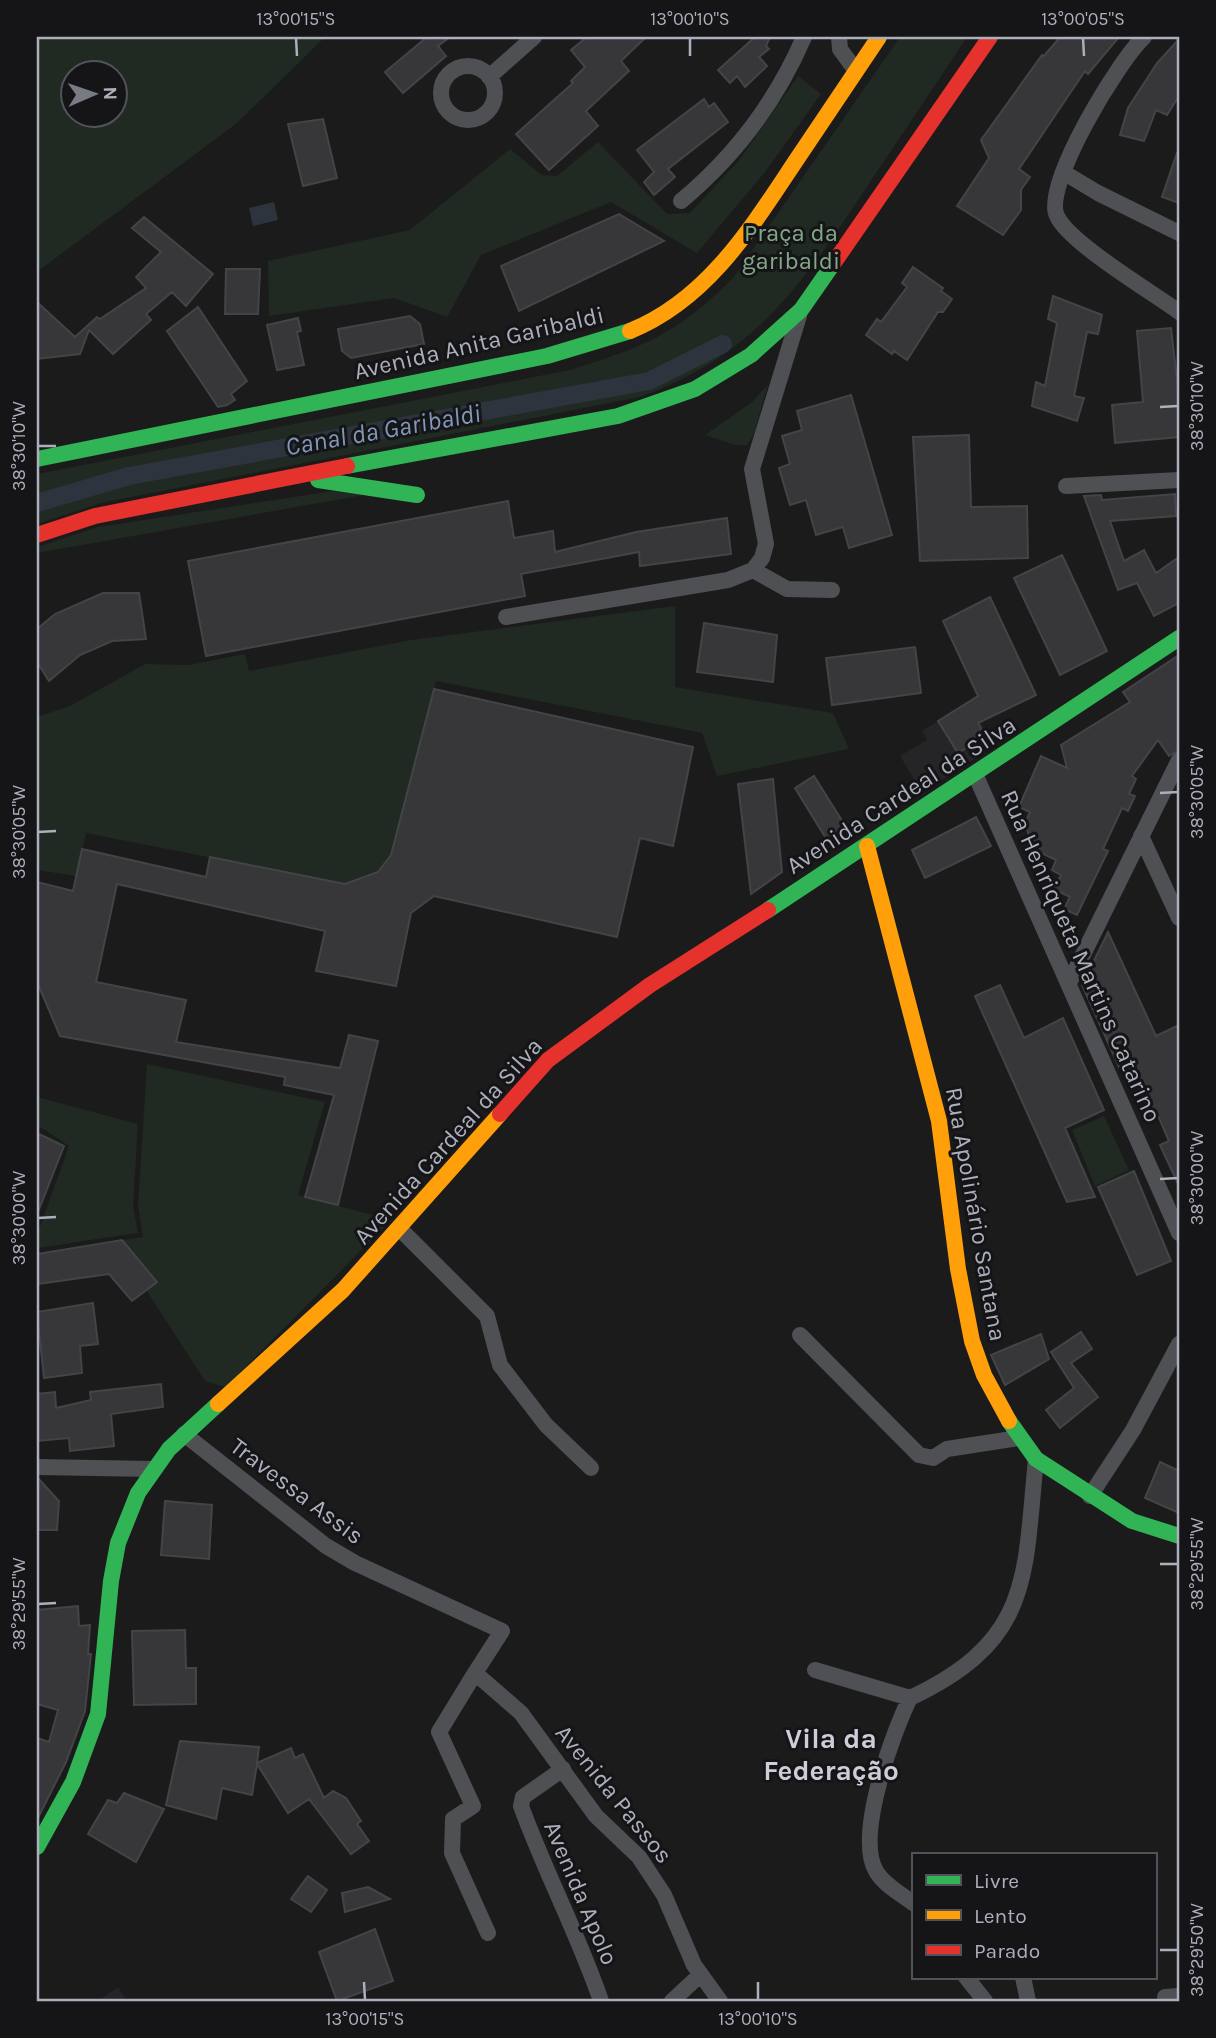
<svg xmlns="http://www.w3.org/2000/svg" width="1216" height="2038" viewBox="0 0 1216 2038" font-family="Karla,sans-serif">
<rect width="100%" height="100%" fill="#1b1b1b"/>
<path fill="#252427" d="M968,702L995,746L922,792L900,756L927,740L922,731Z
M118,1987L127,2001H98Z"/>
<path fill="#202922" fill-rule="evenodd" d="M37,37H325L237,123L37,272ZM74,74H116V116H74Z
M900,37H967C934,87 900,137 866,188C801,286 756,354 640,397L101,503L37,524V474L570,370C644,347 677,334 733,278Z
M798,76L821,94L765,172L697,253L611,202L481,255L447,317L394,298L269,316L268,261L410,230L510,149L542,175L557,176L598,142L667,214L690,213L740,159Z
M768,384L754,434L747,445H735L705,435L752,402Z
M333,491L364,495L37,553V547L98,527Z
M675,606V687L833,713L849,749L717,776L702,733L436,681L391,855L378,872L345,884L86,833L76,876L37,870V717L70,706L145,664L188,665L245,654L249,671L411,640Z
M147,1064L325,1102L298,1195L391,1220L226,1387L205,1381L146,1290L157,1281L122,1240L143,1237L138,1205Z
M37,1097L138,1124L133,1206L138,1233L37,1248V1235L69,1146L37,1125Z
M1104,1116L1129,1170L1095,1186L1072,1130Z"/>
<path fill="#2d343e" d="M274,202L278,220L253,226L249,208Z"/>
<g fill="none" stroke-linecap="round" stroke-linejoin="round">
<path stroke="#2d343e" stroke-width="18" d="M37,503L129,476L649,381L723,344"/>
</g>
<path fill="#373739" stroke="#434447" stroke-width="2" d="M427,37H450L438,46L446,56L403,93L385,72Z
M587,37H646L621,61L629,71L586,111L598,126L549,170L516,134L573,83L571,81L585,67L571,50Z
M755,37H770L766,46L769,49L759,57L767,66L745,87L737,76L730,83L718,70Z
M1060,37H1119L1088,74L1085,71L1019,169L1030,177L1021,190V210L1003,235L957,206L989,158L981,140L1042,55L1044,56Z
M1179,39V96L1167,115L1156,110L1144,141L1120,135L1128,108L1157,63Z
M704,99L709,107L714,103L728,122L668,169L675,177L654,195L644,182L654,172L637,150Z
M323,119L337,178L303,186L288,124Z
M1177,153L1179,154V203L1162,197Z
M619,214L664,241L519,311L501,266Z
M144,217L213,274L186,306L172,292L146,314L151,320L113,354L89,330L80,354L37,359V302L75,337L97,317L100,319L146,288L136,277L161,252L132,228Z
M913,267L943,288L941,291L952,299L943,312H938L907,360L894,351L892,354L866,335L877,319L881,322L907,287L902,283Z
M226,269H260L258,314H225Z
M1053,296L1102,315L1098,334L1087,332L1074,396L1084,398L1077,421L1032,406L1036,382L1045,386L1057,323L1048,319Z
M198,307L247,381L231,394L235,400L227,405L218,407L167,331Z
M410,316L420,324L424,344L351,358L342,351L338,329Z
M298,318L301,331L297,332L304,365L277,370L267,325Z
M1171,328L1179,397V437L1115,443L1112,405L1143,402L1137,331Z
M851,395L892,535L849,548L843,527L816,535L806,500L790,505L779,468L790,464L782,436L802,430L797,411Z
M969,435L971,507L1027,506L1028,558L920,561L913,437Z
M1175,494L1176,516L1110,521L1124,561L1144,550L1156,573L1179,557V603L1154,616L1137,583L1118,590L1084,496L1101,495L1102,500Z
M508,501L514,538L553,531L555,552L636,532L727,518L731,554L640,566L639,552L521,574L525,596L206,656L188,561Z
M1062,555L1107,651L1060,675L1014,578Z
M103,593H139L146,639L112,641L80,655L49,681L37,662V629L55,614Z
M990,597L1036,695L978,723L985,736L958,753L938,721L978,696L943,621Z
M704,623L777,635L773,682L697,672Z
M915,647L921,693L832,705L826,658Z
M1179,655V750L1169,756L1158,740L1132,776L1136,779L1129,794L1135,796L1128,811L1122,808L1103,849L1108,851L1077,915L1064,909L1070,897L1054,889L1061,875L1052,870L1056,860L1033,849L1025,823L1030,812L1019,807L1041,756L1067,768L1061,745L1130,702L1123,692Z
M434,689L693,747L673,846L640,838L617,937L434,896L411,913L396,986L316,971L325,931L117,884L96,982L186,1000L176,1042L340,1068L349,1035L378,1041L338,1205L305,1197L334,1095L284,1085L285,1077L60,1036L37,982V882L73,891L82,849L206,877L210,857L345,884L378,872L391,855Z
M814,776L846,827L827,840L795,788Z
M773,779L782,872L751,894L738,784Z
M976,817L991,846L925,878L912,850Z
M1108,932L1156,1036L1179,1025V1186L1160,1145L1169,1141L1157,1113L1151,1116L1127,1062L1119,1067L1082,985Z
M1000,985L1024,1038L1063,1018L1104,1110L1065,1128L1095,1197L1067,1202L975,996Z
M37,1133L64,1146L38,1212H37Z
M1134,1171L1171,1261L1137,1275L1098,1187Z
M122,1240L157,1282L132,1301L109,1274L37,1284V1254Z
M93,1303L98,1344L80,1346L82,1373L44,1378L37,1312Z
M1081,1332L1092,1349L1071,1363L1098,1397L1060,1428L1046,1410L1074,1388L1051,1352Z
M1041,1334L1049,1359L1005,1385L991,1355Z
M161,1384L163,1407L111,1414L114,1446L70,1451L69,1438L37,1441V1394L55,1392L56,1408L91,1400L90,1392Z
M1160,1462L1179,1471V1513L1145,1498Z
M37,1477L59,1501L57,1530H37Z
M165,1501L212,1505L209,1559L161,1555Z
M78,1606L79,1626L90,1625L88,1654H91L85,1711L66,1762L37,1820V1738L49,1742L58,1710L37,1704V1610Z
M185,1630L186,1668H196V1704L134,1705L132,1631Z
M180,1741L259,1747L257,1763L291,1748L295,1758L303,1754L324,1798L333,1791L346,1798L361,1821L357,1824L369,1841L351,1854L309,1799L288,1813L257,1764L252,1795L222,1788L216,1819L166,1805Z
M124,1793L164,1809L136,1862L88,1834L108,1800L117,1803Z
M308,1876L327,1890L311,1912L291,1899Z
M368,1887L390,1899L345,1912L342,1893Z
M375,1929L393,1981L337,2001L319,1952Z"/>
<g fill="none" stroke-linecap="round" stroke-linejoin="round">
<path stroke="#4e5054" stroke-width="16" d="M839,37L840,49L856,71
M1144,37C1119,60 1042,186 1057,216C1069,243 1152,292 1179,312
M441 93a27 27 0 1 1 54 0a27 27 0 1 1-54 0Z
M489,77L534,37
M1063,172L1098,193L1179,233
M681,201C735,156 776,102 804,37
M1066,486L1179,480
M753,570L787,589L832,590
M506,617L728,580L753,570L762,558L766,544L752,469L799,316
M975,774L1179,1233
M1141,836L1179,918
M1069,983L1179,760
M399,1228L487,1316L500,1365L546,1425L591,1468
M800,1335L919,1455L933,1458L947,1449L1019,1438
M184,1434L326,1546L355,1563L502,1631L475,1673L521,1713L596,1816L639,1857L664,1895L694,1965L720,2001
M37,1467L153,1469
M1090,1496L1133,1430L1179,1344
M815,1670L910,1698
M475,1673L439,1732L473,1806L453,1819L452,1853L488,1933
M563,1769L523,1797L521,1806C545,1872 578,1934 601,2001
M913,1903C901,1894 883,1884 876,1871C855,1836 893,1732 910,1698C1033,1640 1024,1577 1036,1459
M966,1977L985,2001
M1023,1977L1028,2001
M1165,1997L1179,1996
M672,2001L700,1975"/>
<path stroke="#30b455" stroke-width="16" d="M37,459L547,356L630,331
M347,466L618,416L695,389L751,355L801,310L833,264
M318,480L417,495
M768,910L1179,638
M1009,1421L1036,1459L1132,1521L1179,1536
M37,1847L73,1782L98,1714L111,1581L118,1543L138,1493L169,1449L218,1404"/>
<path stroke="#ff9f0a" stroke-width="16" d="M630,331C707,300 751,228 795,162C823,120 851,79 879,37
M867,846L939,1121L958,1269L972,1341L984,1375L1009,1421
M218,1404L343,1290L500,1114"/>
<path stroke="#e5322d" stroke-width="16" d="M833,264L990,37
M37,535L95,516L347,466
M500,1114L548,1060L650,985L768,910"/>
</g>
<path fill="none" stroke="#acafbc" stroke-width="2.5" d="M296,38L297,56M690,38V56M1083,38L1084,56M1160,407L1178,406M38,446H56M1160,793L1178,792M38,832L56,831M1160,1179L1178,1178M38,1218L56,1217M1160,1564H1178M38,1604L56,1603M1160,1950H1178M364,1982L365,2000M758,1982V2000"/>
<g text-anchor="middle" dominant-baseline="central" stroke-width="6" stroke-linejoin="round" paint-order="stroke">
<g font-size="24" fill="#82a889" stroke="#151517">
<text x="791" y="233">Praça da<tspan x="791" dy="28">garibaldi</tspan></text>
</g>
<g font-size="24" fill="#acafbc" stroke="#151517">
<text transform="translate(479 343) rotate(-13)">Avenida Anita Garibaldi</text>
<text transform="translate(901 795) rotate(-33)">Avenida Cardeal da Silva</text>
<text transform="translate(1081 956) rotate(66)">Rua Henriqueta Martins Catarino</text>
<text transform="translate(448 1141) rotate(-48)">Avenida Cardeal da Silva</text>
<text transform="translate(976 1214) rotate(80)">Rua Apolinário Santana</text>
<text transform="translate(297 1491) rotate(37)">Travessa Assis</text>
<text transform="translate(614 1794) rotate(51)">Avenida Passos</text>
<text transform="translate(581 1893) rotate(67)">Avenida Apolo</text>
</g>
<g font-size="26" font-style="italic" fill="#8298b8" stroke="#151517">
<text transform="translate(383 430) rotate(-10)">Canal da Garibaldi</text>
</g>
<g font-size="28" font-weight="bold" fill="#cdced8" stroke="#151517">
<text x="831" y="1738">Vila da<tspan x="831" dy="32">Federação</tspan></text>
</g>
</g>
<rect width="1216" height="2038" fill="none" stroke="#151517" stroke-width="77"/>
<rect x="912" y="1853" width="245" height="126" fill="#151517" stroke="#515359" stroke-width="2"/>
<rect x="926" y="1875" width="35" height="10" fill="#30b455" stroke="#515359" stroke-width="2"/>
<text x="974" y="1888" font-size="21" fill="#acafbc">Livre</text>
<rect x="926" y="1910" width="35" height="10" fill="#ff9f0a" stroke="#515359" stroke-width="2"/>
<text x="974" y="1923" font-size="21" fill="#acafbc">Lento</text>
<rect x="926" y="1945" width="35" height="10" fill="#e5322d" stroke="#515359" stroke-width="2"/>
<text x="974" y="1958" font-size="21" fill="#acafbc">Parado</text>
<g transform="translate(94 94) rotate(88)"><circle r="33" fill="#151517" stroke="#515359" stroke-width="2"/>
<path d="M0-5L12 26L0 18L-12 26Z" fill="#797b84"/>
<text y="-10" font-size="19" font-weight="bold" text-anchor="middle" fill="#acafbc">N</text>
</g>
<rect x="38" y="38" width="1140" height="1962" fill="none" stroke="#acafbc" stroke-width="2.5"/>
<g font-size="18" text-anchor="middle" fill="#acafbc">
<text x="296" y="25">13°00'15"S</text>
<text x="690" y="25">13°00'10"S</text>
<text x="1083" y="25">13°00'05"S</text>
<text transform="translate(1197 406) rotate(-90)" y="6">38°30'10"W</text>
<text transform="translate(19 446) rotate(-90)" y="6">38°30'10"W</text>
<text transform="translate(1197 792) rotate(-90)" y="6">38°30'05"W</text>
<text transform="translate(19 832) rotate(-90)" y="6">38°30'05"W</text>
<text transform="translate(1197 1178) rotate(-90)" y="6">38°30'00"W</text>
<text transform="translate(19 1218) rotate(-90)" y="6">38°30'00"W</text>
<text transform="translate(1197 1564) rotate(-90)" y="6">38°29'55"W</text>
<text transform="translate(19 1604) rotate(-90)" y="6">38°29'55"W</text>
<text transform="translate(1197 1950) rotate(-90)" y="6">38°29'50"W</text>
<text x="365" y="2025">13°00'15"S</text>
<text x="758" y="2025">13°00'10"S</text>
</g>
</svg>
